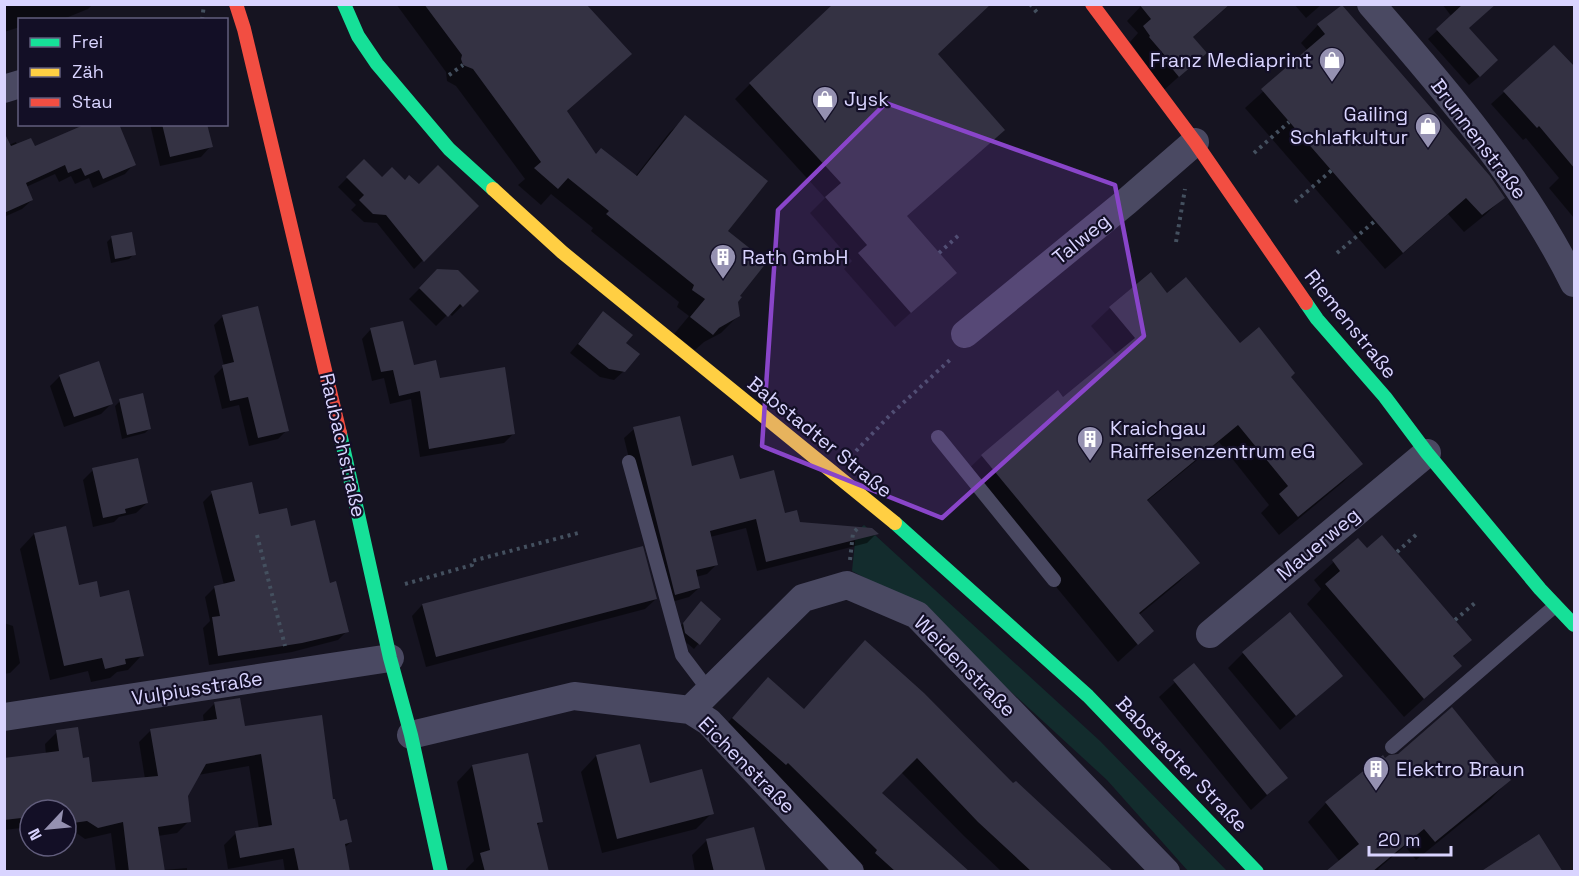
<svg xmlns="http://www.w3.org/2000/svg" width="1579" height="876" viewBox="0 0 1579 876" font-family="'Space Grotesk',sans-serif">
<rect width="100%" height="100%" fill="#161421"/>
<path fill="#132c2d" d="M864,525L1100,741L1227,871H1188L1107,780L920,608L852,571L856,532Z"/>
<path fill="#0007" d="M4,4H93L88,9L61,20H20V27L4,32Z
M396,4H485L630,54L566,112L596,155L635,177L669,133L686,117L726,231L738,296L736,302L738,316L721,333L704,342L695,350L674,334L689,316L677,307L679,302L591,231L593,228L551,194L541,205L518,185L525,179L456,86L447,81L446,72Z
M1143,4H1230L1192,38L1205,53L1164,90L1130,42L1138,33L1127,21Z
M1294,4H1322L1306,18Z
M1442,4H1491L1468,28L1487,70L1469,85L1428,39L1452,17Z
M1318,25L1503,198L1485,215L1464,232L1448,214L1385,269L1245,108L1308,51L1301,43Z
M1554,47L1574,118V218L1549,188L1559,178L1526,138L1523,140L1491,104Z
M936,54L906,217L955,273L895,327L844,269L852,261L810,213L825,198L735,99L750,84Z
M150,124H206L211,146L201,157L160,166Z
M16,142L17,145L34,148L134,164L125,174L93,188L89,178L75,184L71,176L59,182L55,174L26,187L32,200L22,209L4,217V147Z
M364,161L382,179L405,182L477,206L414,269L377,223L364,222L351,210L356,205L338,187Z
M112,237L134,254L129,259L111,263L107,242Z
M437,271L477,291L452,316L449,313L436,326L409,299Z
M1167,295L1289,377L1361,464L1343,482L1279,535L1261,513L1269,505L1219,442L1147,501L1198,563L1179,582L1139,615L1152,631L1118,662L963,474L982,456L1063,399L1116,355L1091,326L1110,308Z
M603,313L624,343V371L614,380L600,377L570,353Z
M223,316L287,430L278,439L249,446L239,405L222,409L214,376L224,366L214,325Z
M371,329L413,366L439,379L513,434L504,443L420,457L411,399L390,404L384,378L372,381L362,339Z
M60,376L112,403L101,414L64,427L50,386Z
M120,401L150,428L145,433L122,439L115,406Z
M634,429L691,468L738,480L799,523L876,534L867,543L757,571L746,528L710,537L717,564L707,574L696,577L699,588L689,597L665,604L624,438Z
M93,470L147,503L136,513L119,517L114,522L93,527L83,480Z
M212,493L258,516L289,528L329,585L347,631L338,640L292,652L209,665L203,628L210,621L205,597L215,587L224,585L203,502Z
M34,534L78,587L99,599L142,655L128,670L117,672L110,678L91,682L88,671L50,680L20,549Z
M1358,540L1366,550L1470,640L1453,657L1460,666L1404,717L1307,604L1321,589L1314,580Z
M656,599L645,609L426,667L412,616L422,605Z
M696,608L719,619L694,649L681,638L678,629Z
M4,623L13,626L20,663L10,673L4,674Z
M1243,653L1341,676L1280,730L1228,668Z
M1194,665L1286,778L1251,810L1159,697Z
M768,679L803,710L1013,785L1100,860L1101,859L1111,872H1002L964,836L901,772L880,793L949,872H865L861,868L864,866L773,776L718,733Z
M215,703L332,801L339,823L351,842L344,848L348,872H285L283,859L228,869L224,845L236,833L259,829L249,766L198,775L186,795L189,821L177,833L158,836L164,870L187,868V872H116L111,833L85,839L75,832L66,833V810H30V827L4,830V760L46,755L45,744L57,732L81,760L90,784L145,779L139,742L151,730L204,723L203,715Z
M596,756L649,784L712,813L696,829L602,853L581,772Z
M1385,760L1509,780L1491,799L1416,860L1405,846L1378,869L1380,872H1328L1340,862L1308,822L1326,803Z
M472,766L541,821L536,827L547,872H466V869L474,861L457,782Z
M707,840L764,872H695L692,855Z"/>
<path fill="#343243" d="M424,4H586L632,54L567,111L596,154L601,148L637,176L685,115L768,181L728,231L767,262L740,296L742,297L738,302L740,316L719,328L713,335L690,317L705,299L692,290L694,285L606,214L609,211L568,178L558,189L534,168L541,162L473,69L463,65L461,59L462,55Z
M833,4H991L938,54L1005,130L907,216L957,273L911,313L858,253L867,245L825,197L841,183L749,83Z
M1139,4H1230L1193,37L1207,53L1179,77L1165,60L1167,58L1149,37L1150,36L1143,26L1151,19Z
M1463,4H1496L1469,28L1498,60L1480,77L1436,29Z
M1342,5L1490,176L1505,198L1482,215L1466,198L1403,253L1261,89L1325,34L1317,24Z
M1554,45L1575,67V169L1539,126L1537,128L1503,91Z
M86,124H119L136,165L103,179L99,170L85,176L81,168L68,173L65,165L26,183L33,200L4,213V132L11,146L31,138L35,146Z
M162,124H207L213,147L170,157Z
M364,159L382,177L392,167L405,180L409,175L419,184L438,165L479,206L424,262L386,215L373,214L359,200L364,195L346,177Z
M132,232L136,255L115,259L111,236Z
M437,269L458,270L479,291L463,307L460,304L448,317L419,288Z
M1151,272L1167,293L1186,277L1240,343L1259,327L1295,373L1291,377L1363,464L1298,517L1279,494L1288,486L1238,425L1147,500L1200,563L1139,613L1154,631L1138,645L981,455L1058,390L1063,397L1135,338L1109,307Z
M258,306L289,431L258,438L248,397L230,401L222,365L234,362L222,315Z
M603,311L633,335L626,343L640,354L625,372L609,369L578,344Z
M403,321L414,365L436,360L440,378L505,367L515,434L429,449L420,391L399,396L393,370L381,372L370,328Z
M99,361L113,404L74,417L59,375Z
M143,393L151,429L127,435L119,399Z
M680,416L692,466L733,455L740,479L774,470L785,513L797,510L800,522L872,528L879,534L766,562L756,519L710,531L718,565L696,570L700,588L675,595L633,427Z
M138,458L148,503L125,509L126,513L103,518L92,468Z
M252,482L259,514L287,508L291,526L315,520L330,583L336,581L349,632L302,643L218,656L212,617L220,616L214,586L235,581L211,491Z
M66,526L79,585L97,581L100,597L129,590L144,656L125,659L126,664L105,669L102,658L64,666L34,533Z
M1382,535L1472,640L1453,656L1462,666L1424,699L1325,584L1340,571L1332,560L1358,538L1367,548Z
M643,546L657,599L436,657L422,604Z
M701,601L721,619L700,645L685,633L683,623Z
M1290,612L1343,676L1296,716L1242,652Z
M865,640L924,693L1013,783L1016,781L1114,872H1032L978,822L917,758L882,793L970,872H896L875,853L877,850L788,763L786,765L732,718L768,677L804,709Z
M1194,663L1288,778L1267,795L1173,680Z
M240,698L245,726L322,715L333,799H335L340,821L347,819L352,842L345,844L350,872H299L294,848L240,858L235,831L272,825L261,754L206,764L188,796L191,822L158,827L165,872H129L123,822L98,828L87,821L66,824V810H30V817L4,820V758L59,751L56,730L78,727L83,758L89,757L92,782L158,776L150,729L217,719L214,702Z
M1452,707L1511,780L1435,842L1424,829L1372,872H1325L1359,844L1325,802L1383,755L1385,758L1389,755L1398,754Z
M640,744L650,783L702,769L714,814L617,839L596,755Z
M528,753L543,822L537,823L549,872H485L480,853L490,850L472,765Z
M754,827L766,872H714L706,839Z
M1539,834L1563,872H1480Z"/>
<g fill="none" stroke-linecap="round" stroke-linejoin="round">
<path stroke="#44505f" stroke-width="4" stroke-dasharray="3 4.5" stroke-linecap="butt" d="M1030,4L1039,15
M202,20L204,5
M449,75L463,65
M1254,153L1289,122
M1295,202L1332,170
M1176,242L1185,189
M939,253L960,234
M1337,253L1375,221
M856,451L890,415L952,358
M257,535L285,646
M1397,552L1418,533
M850,560L853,533L858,528
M405,584L472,565V561L578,533
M1455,620L1476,602"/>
<path stroke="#4a4962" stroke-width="14" d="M938,437L1054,580
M629,462L682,655L710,692
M1392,747L1555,606"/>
<path stroke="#4a4962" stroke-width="28" d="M1371,4C1446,90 1523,180 1574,283
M4,89L20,84
M965,334L1126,202L1195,142
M1210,634L1427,453
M690,710L803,598L847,585L917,615L1166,872
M4,717L390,658
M411,735L574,696L690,710L709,722L850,872"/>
<path stroke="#16e098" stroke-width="14" d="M344,4L358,36L377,64L449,149L493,189
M1306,303L1317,319L1385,397L1427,453L1540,589L1574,625
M340,433L390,658L411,735L441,872
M895,523L1088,696L1257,872"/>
<path stroke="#ffcf43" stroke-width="14" d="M493,189L562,252L895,523"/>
<path stroke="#f24e42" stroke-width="14" d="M236,4L244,29L340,433
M1092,4L1195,142L1306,303"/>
</g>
<path fill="#8945c9" fill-opacity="0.2" stroke="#8945c9" stroke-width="4.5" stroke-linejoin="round" d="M886,103L1115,185L1144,336L942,518L762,446L778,210Z"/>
<defs>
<g id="shop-pin" transform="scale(1.35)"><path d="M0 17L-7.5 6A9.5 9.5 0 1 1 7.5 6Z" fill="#9591b1" stroke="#130f26"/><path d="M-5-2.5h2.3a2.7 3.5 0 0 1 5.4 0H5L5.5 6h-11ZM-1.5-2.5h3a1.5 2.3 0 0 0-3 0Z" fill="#fff"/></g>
<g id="building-pin" transform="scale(1.35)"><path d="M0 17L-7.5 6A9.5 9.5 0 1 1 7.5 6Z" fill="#9591b1" stroke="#130f26"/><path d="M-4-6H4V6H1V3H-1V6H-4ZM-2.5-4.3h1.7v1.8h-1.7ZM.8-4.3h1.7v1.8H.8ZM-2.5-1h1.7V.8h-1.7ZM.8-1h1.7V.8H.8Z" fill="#fff"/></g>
</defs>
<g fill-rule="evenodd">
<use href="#shop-pin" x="1332" y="60"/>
<use href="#shop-pin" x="825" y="99"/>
<use href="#shop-pin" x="1428" y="126"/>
<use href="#building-pin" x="723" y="257"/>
<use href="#building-pin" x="1090" y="439"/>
<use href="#building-pin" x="1376" y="769"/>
</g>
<g text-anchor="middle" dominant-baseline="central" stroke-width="4.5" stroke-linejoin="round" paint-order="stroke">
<g font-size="20" fill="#d9d4ff" stroke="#130f26" text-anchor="start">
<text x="1312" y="60" text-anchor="end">Franz Mediaprint</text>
<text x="844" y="99">Jysk</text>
<text x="1408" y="114" text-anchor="end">Gailing<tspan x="1408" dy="23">Schlafkultur</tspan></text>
<text x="742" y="257">Rath GmbH</text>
<text x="1110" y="428">Kraichgau<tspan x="1110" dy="23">Raiffeisenzentrum eG</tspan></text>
<text x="1396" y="769">Elektro Braun</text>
</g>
<g font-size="20" fill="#d9d4ff" stroke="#130f26">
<text transform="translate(1479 139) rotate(53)">Brunnenstraße</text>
<text transform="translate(1081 239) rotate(-39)">Talweg</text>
<text transform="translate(1351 324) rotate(51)">Riemenstraße</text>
<text transform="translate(820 437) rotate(39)">Babstadter Straße</text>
<text transform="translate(343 445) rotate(77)">Raubachstraße</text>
<text transform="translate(1318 544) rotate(-40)">Mauerweg</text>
<text transform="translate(965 666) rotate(45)">Weidenstraße</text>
<text transform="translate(197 688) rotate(-9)">Vulpiusstraße</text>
<text transform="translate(1182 764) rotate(46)">Babstadter Straße</text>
<text transform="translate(747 765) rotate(45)">Eichenstraße</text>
</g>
</g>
<rect width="1579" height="876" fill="none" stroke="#d9d4ff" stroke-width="12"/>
<rect x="18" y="18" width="210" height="108" fill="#130f26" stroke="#625e7d" stroke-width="1.5"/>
<rect x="30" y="38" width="30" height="9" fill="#16e098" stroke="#625e7d" stroke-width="1.5"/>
<text x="72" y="48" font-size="18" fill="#d9d4ff">Frei</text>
<rect x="30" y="68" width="30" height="9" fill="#ffcf43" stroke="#625e7d" stroke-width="1.5"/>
<text x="72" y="78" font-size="18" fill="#d9d4ff">Zäh</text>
<rect x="30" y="98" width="30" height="9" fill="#f24e42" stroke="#625e7d" stroke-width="1.5"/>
<text x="72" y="108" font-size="18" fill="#d9d4ff">Stau</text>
<g transform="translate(48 828) rotate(244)"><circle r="28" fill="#130f26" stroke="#625e7d" stroke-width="1.5"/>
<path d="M0-4.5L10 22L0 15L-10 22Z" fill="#9591b1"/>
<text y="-9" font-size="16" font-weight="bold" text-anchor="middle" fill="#d9d4ff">N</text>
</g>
<path d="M1369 846v9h82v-9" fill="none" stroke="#d9d4ff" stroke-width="3"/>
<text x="1378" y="846" font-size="18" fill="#d9d4ff" stroke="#130f26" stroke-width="4.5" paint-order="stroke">20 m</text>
</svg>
